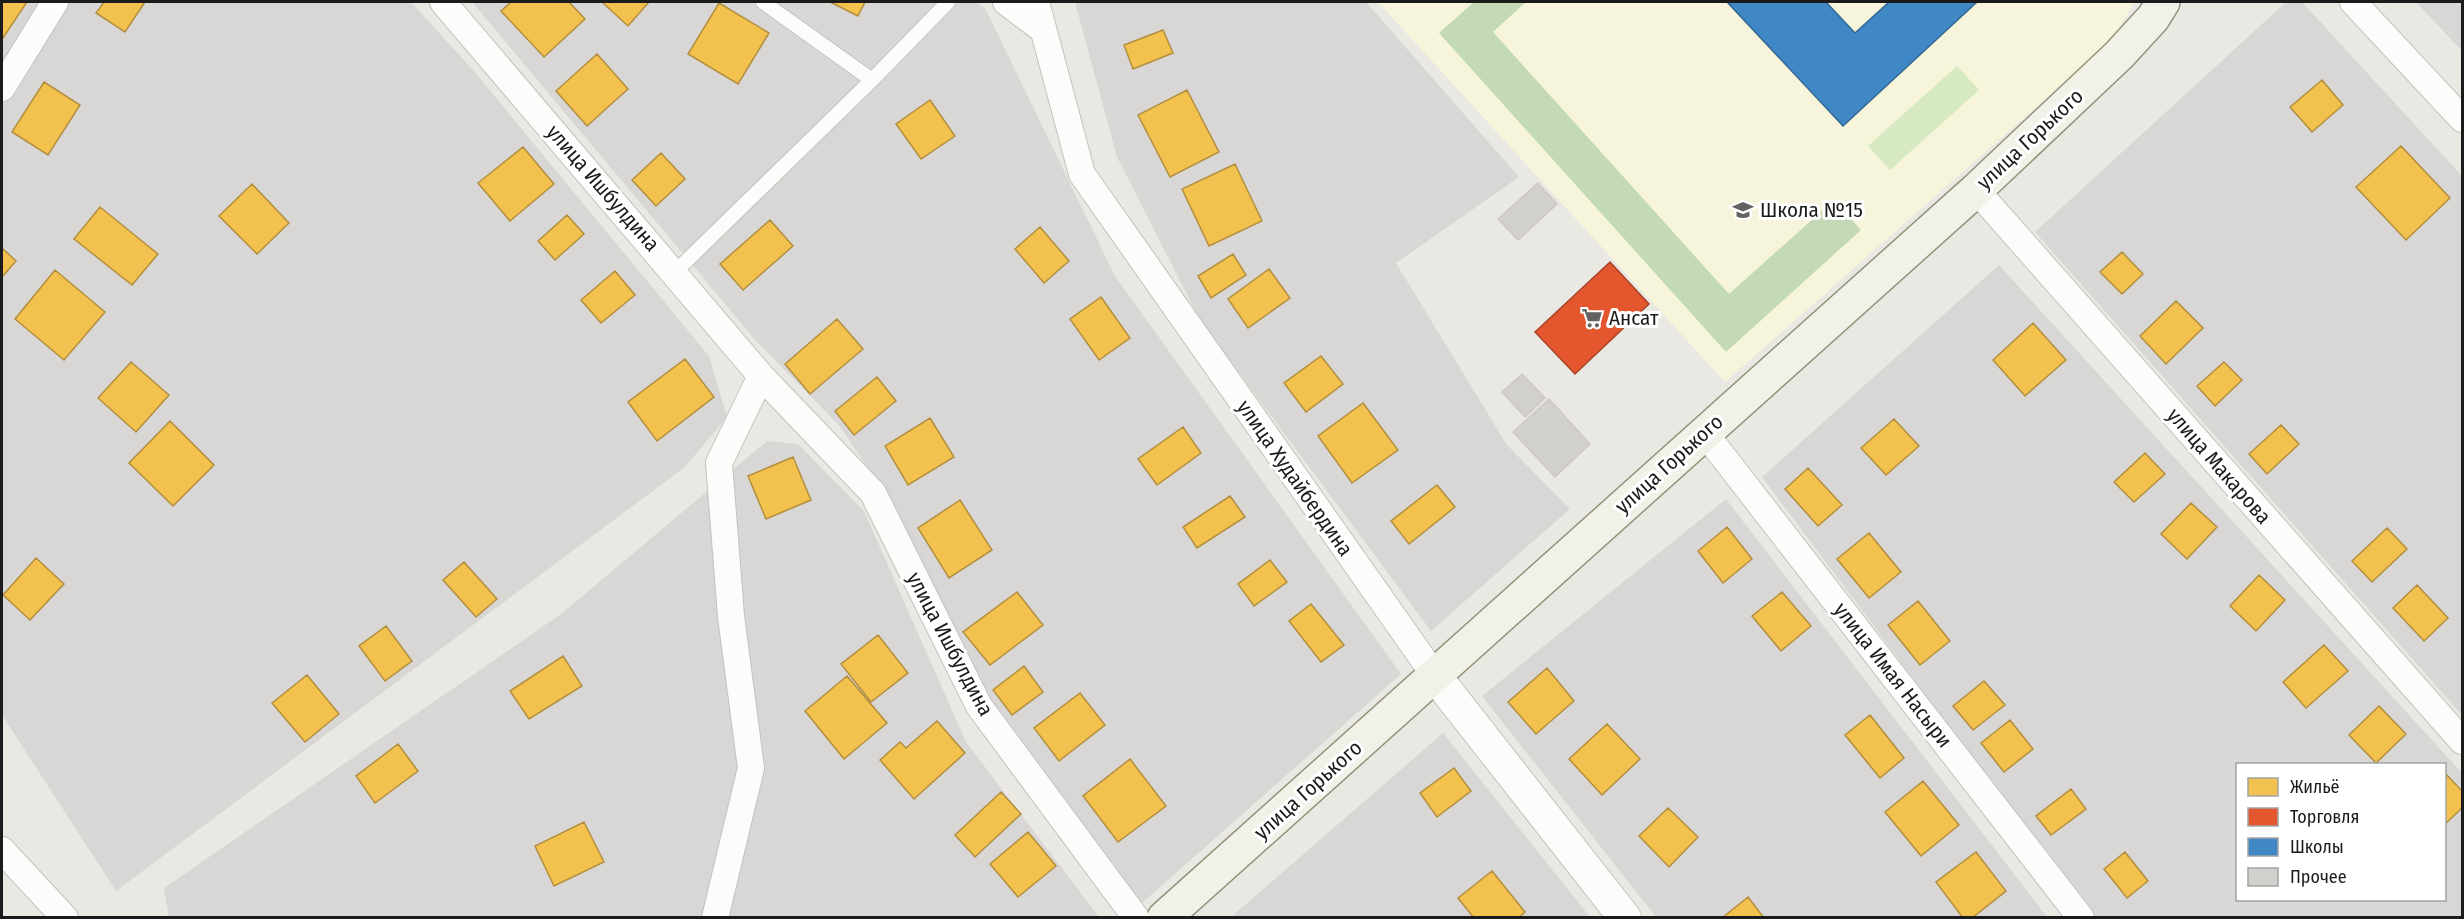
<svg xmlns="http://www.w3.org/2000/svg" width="2464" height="919" viewBox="0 0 2464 919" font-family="'Fira Sans Condensed',sans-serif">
<rect width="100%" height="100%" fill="#eae8e3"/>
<path fill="#d9d7d5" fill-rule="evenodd" d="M2,2H411L473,70L709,356L727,417L685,467L116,891L2,715Z
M472,2H976L985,8L1115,276L1401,674L1142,903L1020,747L922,590L892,504L839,425L756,341Z
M1075,2H1366L1519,177L1396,263L1507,445L1570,509L1431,631L1200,320L1117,157Z
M2286,2H2302L2462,176V715L2035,232Z
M2416,2H2462V51Z
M1999,265L2462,773V917H2092L1762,477ZM2238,764H2444V900H2238Z
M767,441L798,444L864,511L966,742L1099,917L169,918L164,888L561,614Z
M1726,499L2047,917H1656L1482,696Z
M1443,733L1590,917L1230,918Z"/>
<path fill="#f6f5dc" d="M1378,2H2134L2113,39L1725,382Z"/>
<path fill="#d7e9c0" d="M1957,66L1979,90L1890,170L1868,146Z"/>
<path fill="#c4dab7" d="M1474,2H1526L1493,32L1729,294L1834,200L1861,230L1726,352L1439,33Z"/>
<path fill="#f2c14e" stroke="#b28f3f" stroke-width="1.5" d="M2,2H27L3,38L2,37Z
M104,2H145L125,32L96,13Z
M511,2H569L585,19L544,57L501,11Z
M602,2H649L628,26Z
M830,2H865L858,16Z
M719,3L769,33L738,84L688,54Z
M1163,30L1173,53L1133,69L1124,45Z
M597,54L628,89L587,126L556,91Z
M2322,80L2343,105L2312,132L2290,107Z
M44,82L80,105L48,155L12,132Z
M1187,90L1219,152L1170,177L1138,115Z
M930,100L955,136L921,159L896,124Z
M2401,146L2450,198L2406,240L2356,187Z
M523,147L554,184L510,221L478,183Z
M661,153L685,179L656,206L632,180Z
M1235,164L1262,221L1209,246L1182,189Z
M252,184L289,223L257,254L219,216Z
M100,207L158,254L132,285L74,239Z
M567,215L584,234L555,260L538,241Z
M770,220L793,246L743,290L720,264Z
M1040,227L1069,261L1044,283L1015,249Z
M2,248L16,261L2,277Z
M2122,252L2143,274L2122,294L2100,272Z
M1233,254L1246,275L1211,298L1198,276Z
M1269,269L1290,298L1248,328L1228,299Z
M55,270L105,312L64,360L15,319Z
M615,271L635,295L601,323L581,300Z
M1101,297L1130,338L1099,360L1070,319Z
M2176,301L2203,328L2166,364L2140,336Z
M837,319L863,349L810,394L785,364Z
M2033,323L2066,360L2025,396L1993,360Z
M1321,356L1343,384L1306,412L1284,383Z
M685,359L714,397L657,441L628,402Z
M131,362L169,395L136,432L98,398Z
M2224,362L2242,380L2215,406L2197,386Z
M877,377L896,401L854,435L835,411Z
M1363,403L1398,450L1352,483L1318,436Z
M930,418L954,457L908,485L885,446Z
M1894,419L1919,446L1886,475L1861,448Z
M170,421L214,465L173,506L129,463Z
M2281,425L2299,444L2267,474L2249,454Z
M1183,427L1201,453L1157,485L1138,459Z
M2145,453L2165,474L2134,502L2114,482Z
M793,457L811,500L766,519L748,476Z
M1808,468L1842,505L1818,526L1785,489Z
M1437,485L1455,507L1409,544L1391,521Z
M1230,496L1245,517L1197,548L1183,527Z
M960,500L992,550L949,578L918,528Z
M2191,503L2217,527L2187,559L2161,534Z
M1727,527L1752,559L1723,583L1698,551Z
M2387,528L2407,549L2372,582L2352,561Z
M1869,533L1901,572L1869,598L1837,559Z
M36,558L64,584L30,620L3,595Z
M1270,560L1287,582L1254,606L1238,584Z
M464,562L497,599L476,617L443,580Z
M2259,575L2285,600L2256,631L2230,606Z
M2417,585L2448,618L2424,641L2393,608Z
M1017,592L1043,625L990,665L963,632Z
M1782,592L1811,626L1781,651L1752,616Z
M1918,601L1950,641L1920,665L1888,625Z
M1311,604L1344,645L1321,662L1289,621Z
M386,626L412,661L385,681L359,646Z
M878,635L908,673L871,702L841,664Z
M2324,645L2348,671L2306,708L2283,682Z
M563,656L582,686L529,719L510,691Z
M1024,666L1043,692L1012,715L993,690Z
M1547,668L1574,701L1536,734L1508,702Z
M307,675L339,714L305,742L272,703Z
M847,676L887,723L844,759L805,711Z
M1984,681L2005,705L1973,730L1953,706Z
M1080,693L1105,725L1059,761L1034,728Z
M2379,706L2406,734L2376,763L2349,735Z
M1870,715L1904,758L1880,778L1845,735Z
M2010,720L2033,749L2004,772L1981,743Z
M937,721L965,753L914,799L880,760L900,742L906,748Z
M1607,724L1640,759L1602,795L1569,759Z
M398,744L418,771L375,803L356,776Z
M1130,759L1166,806L1118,842L1083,796Z
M1454,768L1471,791L1437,817L1420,793Z
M2444,772L2462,791V808L2444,825Z
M1923,781L1959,825L1921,856L1885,812Z
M2071,789L2086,809L2051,835L2036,816Z
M1001,792L1021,814L975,857L955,835Z
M1668,808L1698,837L1669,867L1639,836Z
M584,822L604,862L554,886L535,846Z
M1028,832L1056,866L1018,897L990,864Z
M1976,852L2006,891L1972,918H1963L1936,882Z
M2125,852L2148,881L2127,898L2104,869Z
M1492,871L1525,912L1518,918H1474L1458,898Z
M1748,897L1764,918H1722Z"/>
<path fill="#e4572e" stroke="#a84528" stroke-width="1.5" d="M1610,262L1649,304L1575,374L1535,332Z"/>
<path fill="#3f88c5" stroke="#346792" stroke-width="1.5" d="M1727,2H1826L1855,33L1889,2H1977L1843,126Z"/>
<path fill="#d2d0cc" stroke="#cdc9c4" stroke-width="1.5" d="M1538,183L1557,204L1518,240L1498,219Z
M1522,374L1545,398L1525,417L1502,392Z
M1549,399L1590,444L1555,477L1513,432Z"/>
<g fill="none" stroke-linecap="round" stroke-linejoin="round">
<g stroke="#c2c2bf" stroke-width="16">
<path id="service" d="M763,2L872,80
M675,272L872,80L948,2"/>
</g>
<g stroke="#c2c2bf" stroke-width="28">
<path id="minor" d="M443,2L761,376L873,493L979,706L1136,918
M1006,2L1043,30
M1036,2L1082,174L1435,676
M2353,2L2462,119
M2,88L55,2
M1976,190L2462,741
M1704,432L2081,918
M2,850L65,918
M715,918L751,768L731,616L719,463L761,376"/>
</g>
<g stroke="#c2c2bf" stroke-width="34">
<path id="tertiary" d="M1435,676L1625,918"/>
</g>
<g stroke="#92937b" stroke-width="36">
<path id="secondary" d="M1164,918L1976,190L2119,55L2153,18L2163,2"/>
</g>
<use href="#service" stroke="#fcfcfb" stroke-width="14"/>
<use href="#minor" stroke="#fcfcfb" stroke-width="26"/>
<use href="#tertiary" stroke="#fcfcfb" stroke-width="32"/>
<use href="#secondary" stroke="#f2f1e8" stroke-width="33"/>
</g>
<defs>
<g id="school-bare" transform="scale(1.62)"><path d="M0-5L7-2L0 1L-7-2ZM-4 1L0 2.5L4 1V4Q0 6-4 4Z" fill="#636361" stroke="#fff" stroke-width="2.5" paint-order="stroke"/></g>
<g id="supermarket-bare" transform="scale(1.62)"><path d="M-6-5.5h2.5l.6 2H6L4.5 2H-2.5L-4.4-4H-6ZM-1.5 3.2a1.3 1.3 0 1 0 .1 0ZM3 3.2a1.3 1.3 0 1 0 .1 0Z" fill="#636361" stroke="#fff" stroke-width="2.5" paint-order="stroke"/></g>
</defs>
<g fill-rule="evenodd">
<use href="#school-bare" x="1743" y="210"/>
<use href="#supermarket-bare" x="1592" y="318"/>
</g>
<g text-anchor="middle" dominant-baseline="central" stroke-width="6" stroke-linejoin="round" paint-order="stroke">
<g font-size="21" fill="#1b1b1b" stroke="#fff">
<text transform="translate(2030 139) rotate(-43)">улица Горького</text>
<text transform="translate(603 188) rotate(49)">улица Ишбулдина</text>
<text transform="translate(1669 464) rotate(-42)">улица Горького</text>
<text transform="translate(2219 466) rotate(49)">улица Макарова</text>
<text transform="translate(1295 478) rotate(55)">улица Худайбердина</text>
<text transform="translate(950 644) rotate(62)">улица Ишбулдина</text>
<text transform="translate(1893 675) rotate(52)">улица Имая Насыри</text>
<text transform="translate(1308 790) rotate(-42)">улица Горького</text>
</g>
<g font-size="21" fill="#1b1b1b" stroke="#fff" text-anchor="start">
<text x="1760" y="210">Школа №15</text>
<text x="1609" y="318">Ансат</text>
</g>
</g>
<rect width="2464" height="919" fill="none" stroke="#1b1b1b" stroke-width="6"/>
<rect x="2236" y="763" width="210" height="138" fill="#ffffff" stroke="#a4a4a4" stroke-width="1.5"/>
<rect x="2248" y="778" width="30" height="18" fill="#f2c14e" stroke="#a4a4a4" stroke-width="1.5"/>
<text x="2290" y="793" font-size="18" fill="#1b1b1b">Жильё</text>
<rect x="2248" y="808" width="30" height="18" fill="#e4572e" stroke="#a4a4a4" stroke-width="1.5"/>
<text x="2290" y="823" font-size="18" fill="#1b1b1b">Торговля</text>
<rect x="2248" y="838" width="30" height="18" fill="#3f88c5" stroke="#a4a4a4" stroke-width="1.5"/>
<text x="2290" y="853" font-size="18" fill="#1b1b1b">Школы</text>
<rect x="2248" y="868" width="30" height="18" fill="#d2d0cc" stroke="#a4a4a4" stroke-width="1.5"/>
<text x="2290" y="883" font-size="18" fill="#1b1b1b">Прочее</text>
</svg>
